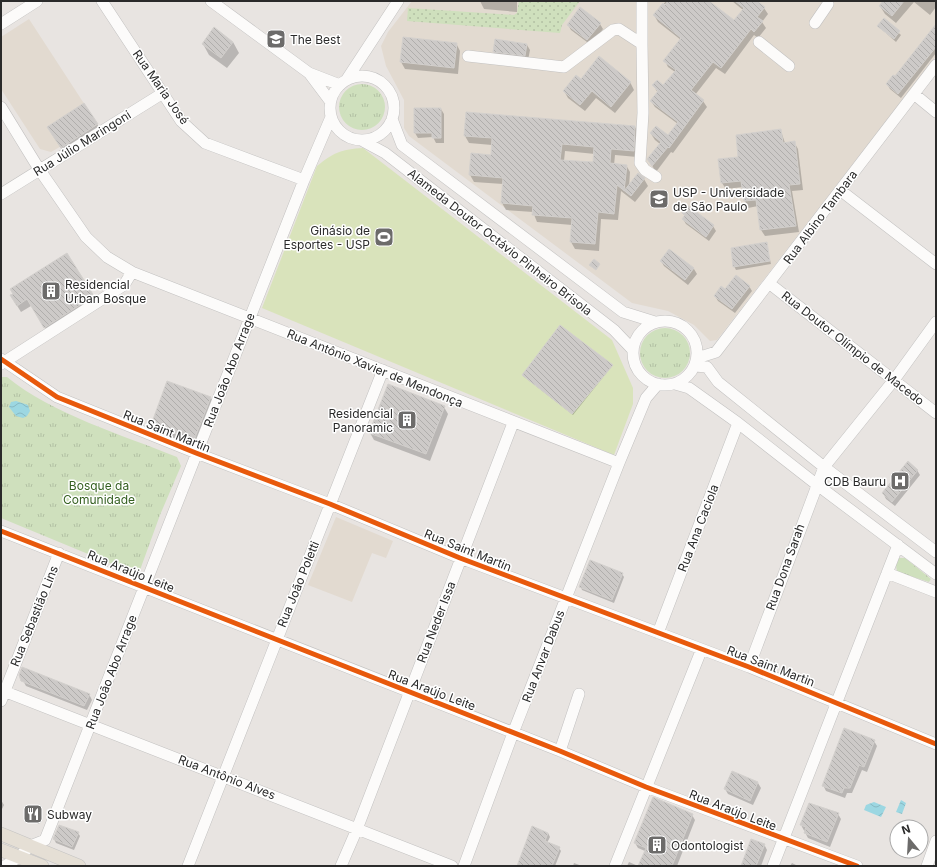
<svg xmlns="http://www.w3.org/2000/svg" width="937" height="867" viewBox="0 0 937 867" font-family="Inter,sans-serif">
<defs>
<pattern id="grass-dots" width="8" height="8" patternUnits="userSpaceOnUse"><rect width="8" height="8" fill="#cfe0bd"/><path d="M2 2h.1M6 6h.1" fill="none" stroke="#b2c0a3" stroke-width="1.8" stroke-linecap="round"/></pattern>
<pattern id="park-tufts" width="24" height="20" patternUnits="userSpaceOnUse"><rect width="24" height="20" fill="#cfe0bd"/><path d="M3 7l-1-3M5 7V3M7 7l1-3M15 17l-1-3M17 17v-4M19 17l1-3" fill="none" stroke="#b2c0a3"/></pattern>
<pattern id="water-waves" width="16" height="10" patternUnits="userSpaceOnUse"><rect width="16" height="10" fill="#9cd7e2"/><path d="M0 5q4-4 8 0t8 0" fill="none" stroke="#87b9c2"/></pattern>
<pattern id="building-back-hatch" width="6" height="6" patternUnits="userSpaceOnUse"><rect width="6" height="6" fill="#cdcac8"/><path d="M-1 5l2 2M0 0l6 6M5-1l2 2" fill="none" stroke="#b0aeac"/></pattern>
</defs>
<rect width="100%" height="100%" fill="#e8e4e1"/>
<path fill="#e2dad0" d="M412,1H936V56L717,340L710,341L694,325L668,311L632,303L409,136L404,128V100L386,66L381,46L388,32Z
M29,19L98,125L51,152L40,149L1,89V37Z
M336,517L393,541L386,558L372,553L352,602L308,585Z"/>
<path fill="url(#grass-dots)" d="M519,1H580L562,25L560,33L407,21L408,8L514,15L517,13Z"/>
<path fill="url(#park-tufts)" d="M339 107a23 23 0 1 1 46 0a23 23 0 1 1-46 0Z
M640 353a25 25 0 1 1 50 0a25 25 0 1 1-50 0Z
M1,377H7C52,414 123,435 177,457L181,466L160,515L140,570L134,573L1,518Z
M899,558H905L931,579L929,582L897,572L896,565Z"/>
<path fill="#d9e3bb" d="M363,148L612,340L633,388V404L614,455L262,308L317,166C333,153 342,149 363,148Z"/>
<path fill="url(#water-waves)" d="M16,401L28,405L30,411L27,416L23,418L16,416L9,407L11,402Z
M901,800L906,803L902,814L896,812Z
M874,802L886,807L881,817L864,810L866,805Z"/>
<path fill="#0003" fill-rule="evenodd" d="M480,1H517V12L484,9Z
M666,1H707L734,22L743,10L732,1H756L764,8L768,14L762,22L766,28L758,38L754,35L725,74L716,68L695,95L703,101L707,107L673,153L671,152L656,172L648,159L660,144L655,140L651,134L668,136L678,124L655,107L651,101L658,93L653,85L663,87L675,72L668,67L665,61L681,40L658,22L654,15Z
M884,1H936V7L930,15L914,2L896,23L885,14L880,6Z
M884,20L901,35L896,42L878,26Z
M600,24L603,29L591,45L571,30L568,25Z
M936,25V53L901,98L890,89L887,84L895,78Z
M233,42L239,53L227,68L209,55L203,44Z
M456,43L460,51L458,74L405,69L401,62Z
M527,45L530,50L528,60L497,57L494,52Z
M581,80L630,82L634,90L615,113L596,98L585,111L568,98L564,91Z
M441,109L444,114V143H436L433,137L418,138L415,133Z
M97,124L100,129L64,153L51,133Z
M635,127L639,134L637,157L615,155L614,165H626L630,172L629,187L644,179L648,186L635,202L621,191L618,220L601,219L599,251L575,249L571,242L572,225L537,222L533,212L506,210L502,203L503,184L474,182L470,175L492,156V145L469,143L465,136ZM565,151L595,154L594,164L564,161Z
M781,131L785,143L794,142L798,149L803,190L792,191L799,232L765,236L761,230L758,206L748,208L745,201L743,187L726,189L722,183L739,158Z
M683,213L713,226L716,231L709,241L686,224L683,219L685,217Z
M766,243L771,264L736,270L734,266Z
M669,250L694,269L697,274L688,285L664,266L661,261Z
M749,286L752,291L735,313L718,301L715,296L725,291Z
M11,296L93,297L97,304L49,334L31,306L21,312Z
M612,366L573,415L523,376Z
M388,385L444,407L448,414L430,461L374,440L370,433Z
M211,398L215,405L198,446L156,432L152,425Z
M917,470L920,475L895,506L886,499L883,493Z
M622,574L624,577L614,603L582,590L581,587Z
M20,675L89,694L92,700L87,710L26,686Z
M874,741L877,746L867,772L862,770L852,793H847L845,798L826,791L823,785Z
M758,783L761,788L753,805L728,794L725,789Z
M1,800L4,805L1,811Z
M40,812L42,815L39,824L28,819L26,816Z
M838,814L841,819L830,847L808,838L801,825Z
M692,815L695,820L677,866H639L645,851L638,848L635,843Z
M78,833L80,836L74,850L56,843L54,839Z
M548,833L550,837L547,843L559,848L561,851L555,866H518Z
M764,844L767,850L761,866H743Z
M629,862L638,866H627Z
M574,863L582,866H573Z
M792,863L798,866H790Z"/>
<path fill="url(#building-back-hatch)" stroke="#d3d0cd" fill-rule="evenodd" d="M668,1H709L734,20L744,8L735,1H757L765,7L757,17L763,21L754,32L751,29L721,68L713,62L691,90L704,100L669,148L668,147L652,166L647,159L661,142L650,133L656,126L668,135L678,122L650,101L658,91L652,85L657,80L663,85L676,70L663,61L681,38L653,15L663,3L665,5Z
M883,1H904L892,16L879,6Z
M580,7L601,23L587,40L567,25Z
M884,18L900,31L894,39L877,26Z
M936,24V47L898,94L886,84L893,75L895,76Z
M214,27L233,42L221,58L202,44Z
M403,37L457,43L454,68L400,62Z
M495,39L527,44L525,56L493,52Z
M599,56L631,82L611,107L592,91L580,105L563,91L576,75L581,79Z
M84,103L98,124L61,148L47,127Z
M414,108H441V138H432V133H414Z
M466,112L635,126L634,151L611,149L610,163L627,165L624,191L638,173L645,178L631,196L617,185L614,214L598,212L595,244L570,242L572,218L532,215L533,206L501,203L503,178L469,175L471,153L491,155L492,138L464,136ZM562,144L594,147L593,162L560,160Z
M781,129L783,143L795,141L800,184L789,185L796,226L760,230L756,200L744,201L741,181L721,183L718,159L738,157L736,135Z
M687,205L714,225L706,237L682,219L685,215L682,213Z
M767,242L770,261L733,267L731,248Z
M669,249L694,268L685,280L660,261Z
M67,253L94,296L44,328L27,299L17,306L10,295L13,294L10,289Z
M594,259L600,264L596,270L589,265Z
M736,275L750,286L732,309L714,296L721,286L725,289Z
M560,325L613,365L572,414L522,375Z
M167,381L211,397L194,440L151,425Z
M388,384L445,406L426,454L369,433Z
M908,461L918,470L892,502L882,493Z
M590,560L623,573L612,600L579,587Z
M22,667L90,694L84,706L21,681L19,675Z
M844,728L875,740L864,767L859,765L850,788H844L842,793L822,786Z
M732,771L758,782L750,801L724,789Z
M653,797L693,814L672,866H638L646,848L634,843Z
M809,803L839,813L827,842L804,833L806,827L800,825Z
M28,806L41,811L38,822L25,816Z
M59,825L79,832L72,847L53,839Z
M532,826L548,833L545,841L560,847L552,866H517Z
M751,839L765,844L756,866H741Z"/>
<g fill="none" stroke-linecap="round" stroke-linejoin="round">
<g stroke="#c2c1c0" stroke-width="12">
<path id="minor" d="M102,1L181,121L205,143L304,180
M211,1L309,73L330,101
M815,23L828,4
M1,24L37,1
M759,42L789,66
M642,44V1
M468,56L564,67L613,30L619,29L642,44L643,113L640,163L645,170L656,177
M309,73L340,85
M330 108a32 32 0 1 1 64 0a32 32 0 1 1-64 0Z
M347,79L398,1
M914,94L936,112
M1,107L39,169L86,237L107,257L132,272L619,463
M392,119L402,145L623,312L655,322
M361,140L385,153L614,330L633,350
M840,190L936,264
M1,194L163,93
M770,284L936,413
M633 353a32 32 0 1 1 64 0a32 32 0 1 1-64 0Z
M697,358L716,352L936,65
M1,359L57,397L196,453L330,504L460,558L749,667L936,744
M1,364L124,285L132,272
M695,366L707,367L718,382L824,467L936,552
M675,384L689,388L738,423L816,484L936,574
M1,531L560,751L646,787L857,866
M887,573L936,592
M658,633L738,423
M749,667L824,467L894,380L936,322
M1,690L452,866
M1,701L59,553
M560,751L579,694
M5,866L19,857L30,846L45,840L304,180L331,117
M188,866L383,370
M341,866L357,829L513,423
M464,866L513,733L619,463L646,398L658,384
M615,866L701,651
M773,866L898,545
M927,866L936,841"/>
</g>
<g stroke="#c4c3c2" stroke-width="14">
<path id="major" d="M1,834L79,866
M1,850L42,866"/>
</g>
<use href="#minor" stroke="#fcfbfa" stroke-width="11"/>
<use href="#major" stroke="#e5dfd5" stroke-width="13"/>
<g stroke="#fff" stroke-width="8">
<path id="cycleway" d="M1,359L57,397L196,453L330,504L460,558L749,667L936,744
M1,531L560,751L646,787L857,866"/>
</g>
<use href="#cycleway" stroke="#e8590c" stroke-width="5"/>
</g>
<defs>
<g id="school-square" transform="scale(1)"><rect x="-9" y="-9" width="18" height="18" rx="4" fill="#6c6b6a" stroke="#fff"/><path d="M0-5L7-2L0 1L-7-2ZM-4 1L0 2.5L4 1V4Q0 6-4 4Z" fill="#fff"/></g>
<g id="university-square" transform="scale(1)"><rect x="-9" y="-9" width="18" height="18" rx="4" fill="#6c6b6a" stroke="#fff"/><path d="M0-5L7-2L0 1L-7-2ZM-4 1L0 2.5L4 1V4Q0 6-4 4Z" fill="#fff"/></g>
<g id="stadium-square" transform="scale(1)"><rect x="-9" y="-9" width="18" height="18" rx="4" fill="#6c6b6a" stroke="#fff"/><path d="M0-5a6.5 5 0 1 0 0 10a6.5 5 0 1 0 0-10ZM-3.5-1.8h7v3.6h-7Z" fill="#fff"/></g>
<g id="building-square" transform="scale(1)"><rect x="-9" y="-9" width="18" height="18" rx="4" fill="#6c6b6a" stroke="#fff"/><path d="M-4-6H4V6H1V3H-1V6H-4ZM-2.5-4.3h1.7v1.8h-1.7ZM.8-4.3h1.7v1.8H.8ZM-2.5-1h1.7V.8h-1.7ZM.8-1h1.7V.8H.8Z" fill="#fff"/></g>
<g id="hospital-square" transform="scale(1)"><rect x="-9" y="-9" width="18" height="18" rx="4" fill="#6c6b6a" stroke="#fff"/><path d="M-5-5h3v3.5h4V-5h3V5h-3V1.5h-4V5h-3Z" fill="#fff"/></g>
<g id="restaurant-square" transform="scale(1)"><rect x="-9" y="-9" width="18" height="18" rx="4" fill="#6c6b6a" stroke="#fff"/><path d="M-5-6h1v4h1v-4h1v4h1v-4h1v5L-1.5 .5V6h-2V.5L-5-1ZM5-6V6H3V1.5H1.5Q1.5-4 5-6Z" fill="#fff"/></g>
</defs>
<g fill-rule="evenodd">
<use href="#school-square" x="276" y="39"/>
<use href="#university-square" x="659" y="199"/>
<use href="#stadium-square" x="384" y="237"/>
<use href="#building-square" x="51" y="291"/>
<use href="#building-square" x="407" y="420"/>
<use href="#hospital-square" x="900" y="481"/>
<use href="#restaurant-square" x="33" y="814"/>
<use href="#building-square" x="657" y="845"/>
</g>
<g text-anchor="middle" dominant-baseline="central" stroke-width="3" stroke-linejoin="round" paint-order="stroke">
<g font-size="12" fill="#2a2a2a" stroke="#fff" text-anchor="start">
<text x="290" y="39">The Best</text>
<text x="673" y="192">USP - Universidade<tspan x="673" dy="14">de São Paulo</tspan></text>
<text x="370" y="230" text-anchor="end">Ginásio de<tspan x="370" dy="14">Esportes - USP</tspan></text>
<text x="65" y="284">Residencial<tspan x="65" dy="14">Urban Bosque</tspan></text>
<text x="393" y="413" text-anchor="end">Residencial<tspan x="393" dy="14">Panoramic</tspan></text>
<text x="886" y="481" text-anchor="end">CDB Bauru</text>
<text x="47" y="814">Subway</text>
<text x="671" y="845">Odontologist</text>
</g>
<g font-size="12" fill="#2a2a2a" stroke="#fff">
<text transform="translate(161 87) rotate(55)">Rua Maria José</text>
<text transform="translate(82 143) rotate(-32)">Rua Júlio Maringoni</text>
<text transform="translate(820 217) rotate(-53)">Rua Albino Tambara</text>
<text transform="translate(500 242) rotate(38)">Alameda Doutor Octávio Pinheiro Brisola</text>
<text transform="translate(853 348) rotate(38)">Rua Doutor Olímpio de Macedo</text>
<text transform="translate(375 368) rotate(22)">Rua Antônio Xavier de Mendonça</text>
<text transform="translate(229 370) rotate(-69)">Rua João Abo Arrage</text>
<text transform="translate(167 431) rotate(22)">Rua Saint Martin</text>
<text transform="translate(698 528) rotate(-69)">Rua Ana Caciola</text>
<text transform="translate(468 550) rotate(22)">Rua Saint Martin</text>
<text transform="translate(785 567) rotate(-70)">Rua Dona Sarah</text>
<text transform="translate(131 571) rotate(22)">Rua Araújo Leite</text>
<text transform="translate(298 584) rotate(-68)">Rua João Poletti</text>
<text transform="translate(34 616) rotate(-68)">Rua Sebastião Lins</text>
<text transform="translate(436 622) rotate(-69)">Rua Neder Issa</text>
<text transform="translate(543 656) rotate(-69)">Rua Anvar Dabus</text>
<text transform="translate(771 666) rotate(21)">Rua Saint Martin</text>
<text transform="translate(111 672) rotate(-69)">Rua João Abo Arrage</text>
<text transform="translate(432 690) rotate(21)">Rua Araújo Leite</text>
<text transform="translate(227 777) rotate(21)">Rua Antônio Alves</text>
<text transform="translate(733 810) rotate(21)">Rua Araújo Leite</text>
</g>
<g font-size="12" fill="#356021" stroke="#fff">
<text x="99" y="485">Bosque da<tspan x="99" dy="14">Comunidade</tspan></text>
</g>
</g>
<rect width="937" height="867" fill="none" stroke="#2a2a2a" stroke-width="4"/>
<g transform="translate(909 839) rotate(342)"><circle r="19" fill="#ffffff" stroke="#aaaaaa"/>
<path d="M0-3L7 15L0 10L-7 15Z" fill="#6c6b6a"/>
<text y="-6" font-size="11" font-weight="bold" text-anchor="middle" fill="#2a2a2a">N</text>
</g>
</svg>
